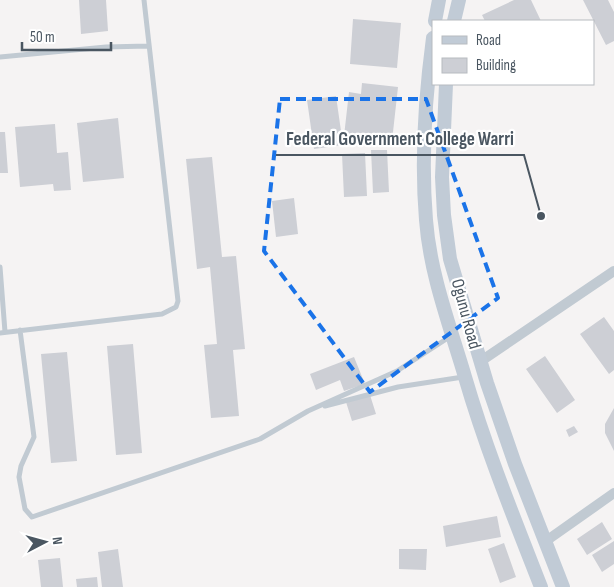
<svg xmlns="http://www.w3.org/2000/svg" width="614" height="587" viewBox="0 0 614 587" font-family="'Sofia Sans Condensed',sans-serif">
<rect width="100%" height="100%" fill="#f5f3f3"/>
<path fill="#cdcfd5" d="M79,0H106L108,31L81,34Z
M514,0H531L541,21H485L482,15Z
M583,0H608L614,12V41L606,45Z
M353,19L401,23L397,68L350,64Z
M362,83L398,87L392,141L344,136L349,92L361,94Z
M336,96L343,145L314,149L307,100Z
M118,118L124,178L83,182L77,123Z
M55,124L57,153L68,152L71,190L54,191L53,184L20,187L15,127Z
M0,132H5L8,173H0Z
M371,150H387L389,192L373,193Z
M365,153L367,196L344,197L342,154Z
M212,157L222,257L236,256L245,349L233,350L239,416L211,418L204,345L217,344L210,267L197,269L186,159Z
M294,198L298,234L276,237L272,201Z
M604,317L614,331V370L609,374L580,334Z
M133,344L142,453L116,455L107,346Z
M67,352L77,461L51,463L41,354Z
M545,356L575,400L557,413L526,369Z
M354,357L365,384L344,391L340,380L316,390L310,374Z
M370,395L376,414L352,421L346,402Z
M614,408V451L605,433V424Z
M574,426L578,432L569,437L566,430Z
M497,516L501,537L446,547L443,526Z
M602,522L612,539L587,555L577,539Z
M614,541V564L602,572L592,555Z
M504,543L516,577L500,583L488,549Z
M118,549L123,587H102L98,552Z
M399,549H427L426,570L399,569Z
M60,558L63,587H41L38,560Z
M97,577L98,587H77L76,579Z"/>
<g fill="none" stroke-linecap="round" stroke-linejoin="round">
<path stroke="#c1cad2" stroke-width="5" d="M0,57L106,47L148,46
M0,267L5,332
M20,330L34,437L21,466L19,477L25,509L32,517L260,439L308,411L397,371L451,336
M0,333L162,314L176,307L178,301L144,0
M325,406L398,387L463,377"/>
<path stroke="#c1cad2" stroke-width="10" d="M481,361L614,271
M546,541L614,493"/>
<path stroke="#c1cbd6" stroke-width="14" d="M435,21L439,0
M454,21L459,0
M433,38C425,98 421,160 426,220C430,274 450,326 465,377C486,449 514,518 541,587
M446,84L442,177L444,215L450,259L487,383L515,464L563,587"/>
</g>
<path fill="none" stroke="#1a73e8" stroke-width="4" stroke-dasharray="10 6" stroke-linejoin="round" d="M280,99H426L498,298L370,392L264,251Z"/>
<g text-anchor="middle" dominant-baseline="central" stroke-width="4.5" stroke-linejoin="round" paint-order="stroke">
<g font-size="18" fill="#4a5661" stroke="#fff">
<text transform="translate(466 314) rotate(75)">Ogunu Road</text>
</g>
</g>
<path fill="none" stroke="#4a5661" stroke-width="2" d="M541 216L524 155H276"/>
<circle fill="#4a5661" stroke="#fff" stroke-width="2" cx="541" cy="216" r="5"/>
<g font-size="19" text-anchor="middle" font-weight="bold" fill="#4a5661" stroke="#fff" stroke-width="4.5" stroke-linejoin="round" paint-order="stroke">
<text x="400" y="145">Federal Government College Warri</text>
</g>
<rect x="432" y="20" width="162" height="65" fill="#ffffff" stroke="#b7bbc0"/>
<rect x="442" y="36" width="25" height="8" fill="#c1cbd6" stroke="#b7bbc0"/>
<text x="476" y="45" font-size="15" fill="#4a5661">Road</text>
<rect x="442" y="58" width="25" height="15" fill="#cdcfd5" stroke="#b7bbc0"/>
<text x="476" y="70" font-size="15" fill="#4a5661">Building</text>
<g transform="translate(45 542) rotate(84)" stroke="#ffffff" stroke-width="4" paint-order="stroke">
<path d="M0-4L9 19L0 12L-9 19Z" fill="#4a5661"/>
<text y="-8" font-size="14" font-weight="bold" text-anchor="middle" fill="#4a5661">N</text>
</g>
<path d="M22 42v8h89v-8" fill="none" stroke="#4a5661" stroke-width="2.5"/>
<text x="30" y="42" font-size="15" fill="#4a5661" stroke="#ffffff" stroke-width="4" paint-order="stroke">50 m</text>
</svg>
